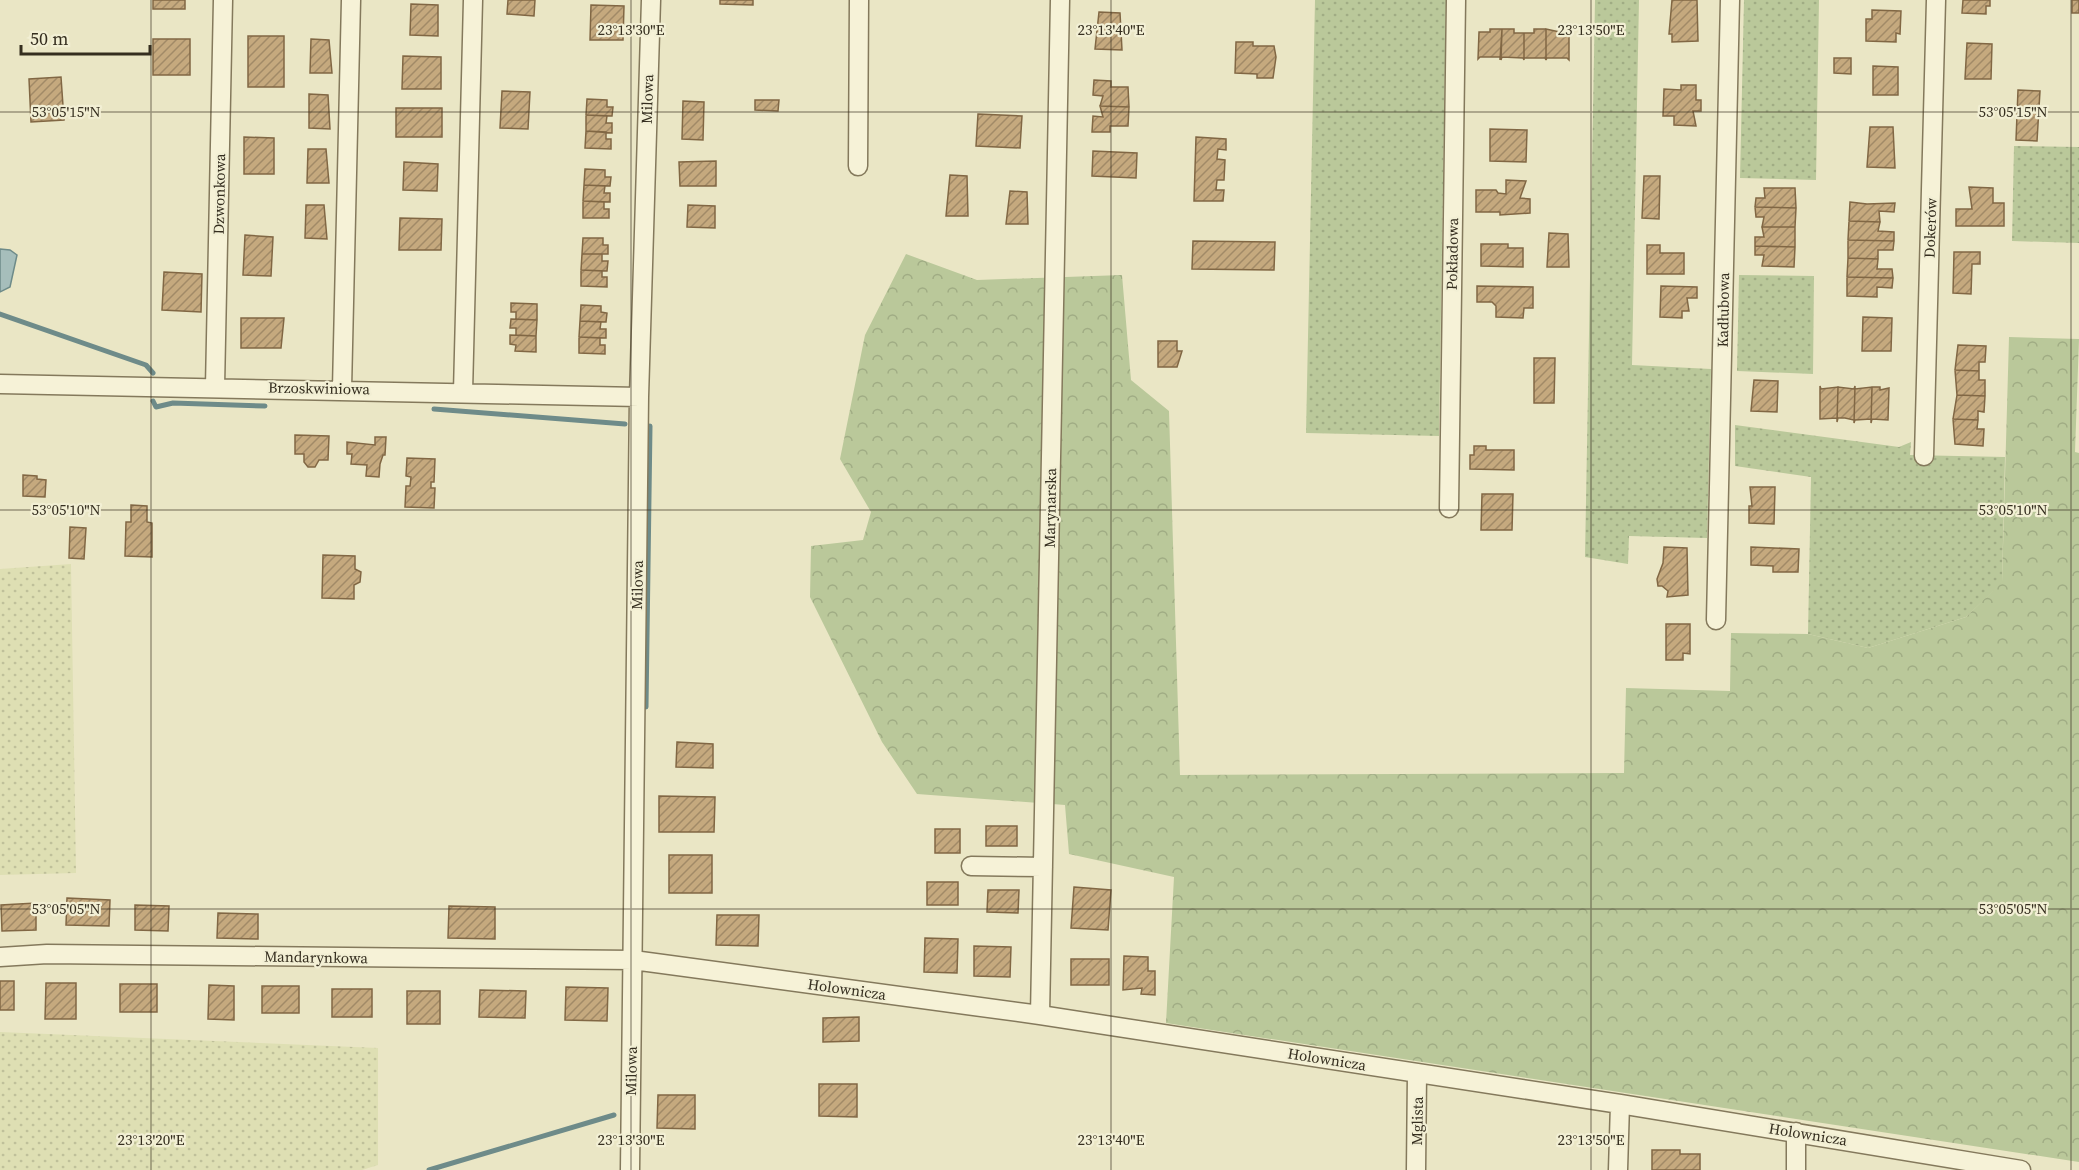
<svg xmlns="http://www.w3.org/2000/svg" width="2079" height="1170" viewBox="0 0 2079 1170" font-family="'Source Serif 4',serif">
<defs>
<pattern id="farmland-dots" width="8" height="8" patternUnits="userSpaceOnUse" patternTransform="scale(1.5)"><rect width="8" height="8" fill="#dedfb3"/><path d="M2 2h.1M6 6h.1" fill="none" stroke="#bfc09a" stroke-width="1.8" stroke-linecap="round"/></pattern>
<pattern id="grass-dots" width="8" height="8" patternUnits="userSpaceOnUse" patternTransform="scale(1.5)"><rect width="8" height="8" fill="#bac89a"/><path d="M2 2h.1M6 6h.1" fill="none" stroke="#a0ac84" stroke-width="1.8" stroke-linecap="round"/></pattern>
<pattern id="forest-crowns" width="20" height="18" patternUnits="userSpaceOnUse" patternTransform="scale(1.5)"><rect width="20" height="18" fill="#bac89a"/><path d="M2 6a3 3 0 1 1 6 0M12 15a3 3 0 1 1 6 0" fill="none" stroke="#a0ac84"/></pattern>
<pattern id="building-hatch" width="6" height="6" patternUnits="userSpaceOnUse" patternTransform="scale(1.5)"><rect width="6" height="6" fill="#c5a97e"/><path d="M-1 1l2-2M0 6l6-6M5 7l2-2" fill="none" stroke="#a18a67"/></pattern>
</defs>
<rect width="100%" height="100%" fill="#eae6c5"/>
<path fill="url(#farmland-dots)" d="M71,564L76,873L0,875V569Z
M0,1032L378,1048V1165L362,1170H0Z"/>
<path fill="url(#grass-dots)" d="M1315,0H1446L1439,436L1306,433Z
M1595,0H1639L1632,365L1711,369L1707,538L1629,536L1628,564L1585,557Z
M1744,0H1819L1816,180L1740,178Z
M2014,146L2079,147V243L2012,241Z
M1739,275L1814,276L1813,374L1737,371Z
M1735,425L1899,447L1911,442L1910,455L2005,457L2002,583L1966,617L1868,648L1808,634L1811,477L1735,466Z"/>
<path fill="url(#forest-crowns)" d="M906,254L977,280L1122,275L1131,380L1169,411L1180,775L1624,773L1626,688L1730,691L1731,633L1808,634L1868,648L1966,617L2002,582L2009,337L2079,339L2075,452L2079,453V1162L1166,1023L1174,877L1069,854L1065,805L917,794L882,742L810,597L811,546L863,540L871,512L840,459L865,335Z"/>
<path fill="#a6bebb" stroke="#6e8b89" stroke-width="1.5" d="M0,249L10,250L17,255L10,287L0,292Z"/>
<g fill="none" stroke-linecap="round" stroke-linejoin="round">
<path stroke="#6e8b89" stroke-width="5" d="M0,314L146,365L153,373
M153,401L156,407L173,403L265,406
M434,409L625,424
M646,707L650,426
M429,1170L614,1115"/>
</g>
<path fill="url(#building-hatch)" stroke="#816744" stroke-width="1.5" d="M153,0H185V9H153Z
M508,0H535L534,16L507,14Z
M720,0H753V5L720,4Z
M1672,0H1697L1698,41L1672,42V34H1669Z
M1963,0H1990V6H1986V14L1962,13Z
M2072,0H2079V13H2072Z
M411,4L438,5V36L410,35Z
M591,5L624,6L623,40H590Z
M1872,10L1901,11L1900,34L1896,33V42L1866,41V19H1872Z
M1099,12L1120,13L1122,50L1095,49Z
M1490,29H1502L1500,60V57H1480L1478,59L1479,32H1490Z
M1502,29H1514V33H1524V60L1523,58L1502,57L1501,60Z
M1534,29H1546V60L1545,58H1524V60V33H1534Z
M1546,29L1569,34V60L1567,58H1547L1546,60Z
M248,36H284V87H248Z
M153,39H190V75H153Z
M311,39L329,40L332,73H310Z
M1236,42H1253V46H1274L1276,57L1273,78H1257V74L1235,73Z
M1967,43L1992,44L1991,79H1965Z
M403,56L441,57V89H402Z
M1834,58H1851V74L1834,73Z
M1873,66L1898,67V95H1873Z
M61,77L64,120L31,122L29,79Z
M1094,80L1111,81V87H1128L1129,107L1100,106L1103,96L1093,95Z
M1681,85H1696V100H1701V111H1693L1696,126L1674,125V116H1663L1664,89L1681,90Z
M2018,90L2040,91L2037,141L2016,140Z
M502,91L530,92L528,129L500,128Z
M309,94L328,95L330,129L309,128Z
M587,99L607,100V107H613L612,116L586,115Z
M755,100H779L778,111L755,110Z
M683,101L704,102L703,140L682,139Z
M1100,106L1129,107L1128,126H1110V132H1092L1093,116L1103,117Z
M396,108H442V137H396Z
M978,114L1022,116L1020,148L976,146Z
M586,115L607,116L606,123H612V133L586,131Z
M1870,127H1893L1895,168L1867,167Z
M1490,129L1527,130L1526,162L1490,161Z
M586,131L606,132V139H611V149L585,148Z
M244,137L274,138V174H244Z
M1196,137L1226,139V150L1218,149L1217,159L1225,160L1224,180H1217L1216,190H1224L1223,201H1194Z
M308,149H326L329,183H307Z
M1093,151L1137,153L1136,178L1092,176Z
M716,161V186H680L679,162Z
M404,162L438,164L437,191L403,190Z
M585,169L605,170V177H611L610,186L584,185Z
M950,175L967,176L968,216H946Z
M1644,176H1660L1659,219L1642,218Z
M1506,180L1526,181L1520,198L1530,199V213L1500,215V212H1476V190H1496L1498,193L1506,194Z
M584,185L605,186L604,193H610V202L583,201Z
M1969,187L1993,188V203H2004V226H1956V209H1972Z
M1764,188H1795L1796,208L1755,207L1756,198H1765Z
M1010,191L1027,192L1028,224H1006Z
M583,201L604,202V209H609V218H583Z
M1850,202L1867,204L1895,203L1894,212L1879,211L1880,222L1849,221Z
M306,205H324L327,239L305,238Z
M688,205L715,206V228L687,227Z
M1755,207L1796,208L1795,227H1762L1764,217H1756Z
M400,218L442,219L441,250H399Z
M1849,221L1880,222L1878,231L1894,232V241L1848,240Z
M1762,227H1795V247L1755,246V237H1764Z
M1549,233L1568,234L1569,267H1547Z
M245,235L273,237L271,276L243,275Z
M583,238H603V245H608V254H582Z
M1848,240L1894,241L1893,250H1878V259L1848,258Z
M1193,241L1275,242L1274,270L1192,269Z
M1481,244H1508V248H1523V267L1481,266Z
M1647,245H1660V253H1684V274H1647Z
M1755,246L1795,247L1794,267L1762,266L1764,255H1755Z
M1954,252H1980V264H1972L1971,294L1953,293Z
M582,254H602V261H608L607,271L581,270Z
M1848,258L1878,259L1877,269H1892L1893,278L1847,277Z
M581,270L602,271V277H607V287L581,286Z
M164,272L202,274L201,312L162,310Z
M1847,277L1893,278L1892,288L1877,287V297L1847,296Z
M1477,286L1533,287V308H1524L1523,318L1496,317V306L1492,302H1477Z
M1661,286L1697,287V298H1687L1689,311H1682V318L1660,317Z
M511,303L537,304V320L516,319V312H511Z
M581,305L601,306V312L607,313L606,322L580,321Z
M1863,317L1892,318L1891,351H1862Z
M241,318H284L281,348H241Z
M511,319L537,320L536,336L516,335V328H510Z
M580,321L601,322L600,329H606V338L579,337Z
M510,335L536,336V352L515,351L516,345L510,344Z
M579,337L600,338V345H605V354L579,353Z
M1158,341H1177V351H1182L1177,367H1158Z
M1958,345L1986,346L1985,362H1979V371L1955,370Z
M1534,358H1555L1554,403H1534Z
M1955,370L1979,371V380H1985V396L1957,395Z
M1754,380L1778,381L1777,412L1751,411Z
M1820,386L1821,389L1838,387L1837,422V418L1820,419Z
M1855,386L1854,423V420L1845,418H1838L1837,422L1838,387L1854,389Z
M1855,386V389L1872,387L1871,423V419L1855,420L1854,423Z
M1872,387H1880V390L1889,388L1888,420L1872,419L1871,423Z
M1957,395L1985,396L1984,412L1978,411V420L1953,419Z
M1953,419L1978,420L1977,429H1984L1983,446L1955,444Z
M295,435L329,436L328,460H319L315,467H308L304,462V454H295Z
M375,437H386L385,455H383L380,464L379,477L366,476L367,465L351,464L352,454H347V442L375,445Z
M1474,446H1486V450H1514V470L1470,469V455H1474Z
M407,458L435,459L434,482H431V488H435L434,508L405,507L406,486H410L411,477L406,476Z
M23,475L37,476V479L46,480L45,497L23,496Z
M1750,487H1775L1774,524L1749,523V506H1752Z
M1482,494H1513L1512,530H1481Z
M131,505L147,506V522L152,523V557L125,556L126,522H131Z
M70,527L86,528L84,559L69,558Z
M1664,547L1687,548L1688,595L1667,597L1668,591L1662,586H1658L1657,579L1663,563Z
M1751,547L1799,549L1798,572H1773V566L1751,565Z
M323,555L355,556V569L361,572L360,582L354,585V599L322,598Z
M1666,624H1690V654L1683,653V660H1666Z
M677,742L713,744V768L676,767Z
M659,796L715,797L714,832H659Z
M986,826H1017V846H986Z
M935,829H960V853H935Z
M669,855H712V893H669Z
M927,882H958V905H927Z
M1074,887L1111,890L1108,930L1071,928Z
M988,890H1019L1018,913L987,912Z
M67,898L110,900L109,926L66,925Z
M36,903V930L2,931L1,905Z
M135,905L169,906L168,931L135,930Z
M449,906L495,907V939L448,938Z
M218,913L258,914V939L217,938Z
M717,915H759L758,946L716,945Z
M925,938L958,939L957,973L924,972Z
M974,946L1011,947L1010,977L974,976Z
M1124,956L1148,957V971H1155V995L1141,994L1142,988L1123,990Z
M1071,959H1109V985H1071Z
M0,981H14V1010H0Z
M46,983H76V1019H45Z
M120,984H157V1012H120Z
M209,985L234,986V1020L208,1019Z
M262,986H299V1013H262Z
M566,987L608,988L607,1021L565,1020Z
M332,989H372V1017H332Z
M480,990L526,991L525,1018L479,1017Z
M407,991H440V1024H407Z
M859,1017V1041L823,1042V1018Z
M819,1084H857V1117L819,1116Z
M658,1095H695V1129L657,1128Z
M1652,1150H1680V1154H1700V1170H1652Z"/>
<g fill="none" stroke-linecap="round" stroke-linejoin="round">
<g stroke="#84795c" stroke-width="21">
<path id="minor" d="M858,166L859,0
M0,384L639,397
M215,387L223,0
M342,389L351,0
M463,392L473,0
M1924,456L1936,0
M1449,508L1456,0
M1716,620L1730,0
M971,866L1043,867
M0,957L47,954L633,960L1040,1015L1620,1104L2021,1170
M1040,1015L1060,0
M630,1170L639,397L651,0
M1416,1170L1417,1073
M1618,1170L1620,1104
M1796,1170V1132"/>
</g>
<use href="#minor" stroke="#f6f2d7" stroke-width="18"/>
</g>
<path fill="none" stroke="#352e1f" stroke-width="1.5" stroke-opacity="0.45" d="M151,0V1170M631,0V1170M1111,0V1170M1591,0V1170M2071,0V1170M0,112H2079M0,510H2079M0,909H2079"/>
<g text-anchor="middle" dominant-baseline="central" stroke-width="4.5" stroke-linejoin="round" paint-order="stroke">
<g font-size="15" fill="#352e1f" stroke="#f2efd4">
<text transform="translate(647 99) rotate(-88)">Milowa</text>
<text transform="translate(219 194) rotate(-89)">Dzwonkowa</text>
<text transform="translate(1930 228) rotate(-88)">Dokerów</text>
<text transform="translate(1452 254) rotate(-89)">Pokładowa</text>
<text transform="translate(1723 310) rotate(-89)">Kadłubowa</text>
<text transform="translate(319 388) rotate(1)">Brzoskwiniowa</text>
<text transform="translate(1050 508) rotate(-89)">Marynarska</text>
<text transform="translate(637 585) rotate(-89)">Milowa</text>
<text transform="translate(316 957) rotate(1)">Mandarynkowa</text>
<text transform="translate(847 989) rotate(8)">Holownicza</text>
<text transform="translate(1327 1059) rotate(9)">Holownicza</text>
<text transform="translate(631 1071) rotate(-89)">Milowa</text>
<text transform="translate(1417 1121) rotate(-89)">Mglista</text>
<text transform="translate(1808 1134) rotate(9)">Holownicza</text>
</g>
</g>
<g font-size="15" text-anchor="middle" fill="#352e1f" stroke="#f2efd4" stroke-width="4.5" stroke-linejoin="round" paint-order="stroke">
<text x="631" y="35">23°13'30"E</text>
<text x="1111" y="35">23°13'40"E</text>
<text x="1591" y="35">23°13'50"E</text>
<text x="66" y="117">53°05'15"N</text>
<text x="2013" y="117">53°05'15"N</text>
<text x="66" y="515">53°05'10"N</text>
<text x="2013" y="515">53°05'10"N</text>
<text x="66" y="914">53°05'05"N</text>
<text x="2013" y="914">53°05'05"N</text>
<text x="151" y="1145">23°13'20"E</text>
<text x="631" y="1145">23°13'30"E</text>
<text x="1111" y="1145">23°13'40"E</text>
<text x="1591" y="1145">23°13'50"E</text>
</g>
<path d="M21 45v9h129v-9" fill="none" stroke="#352e1f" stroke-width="3"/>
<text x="30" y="45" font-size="18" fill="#352e1f" stroke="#f2efd4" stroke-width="4.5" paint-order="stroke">50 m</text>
</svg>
